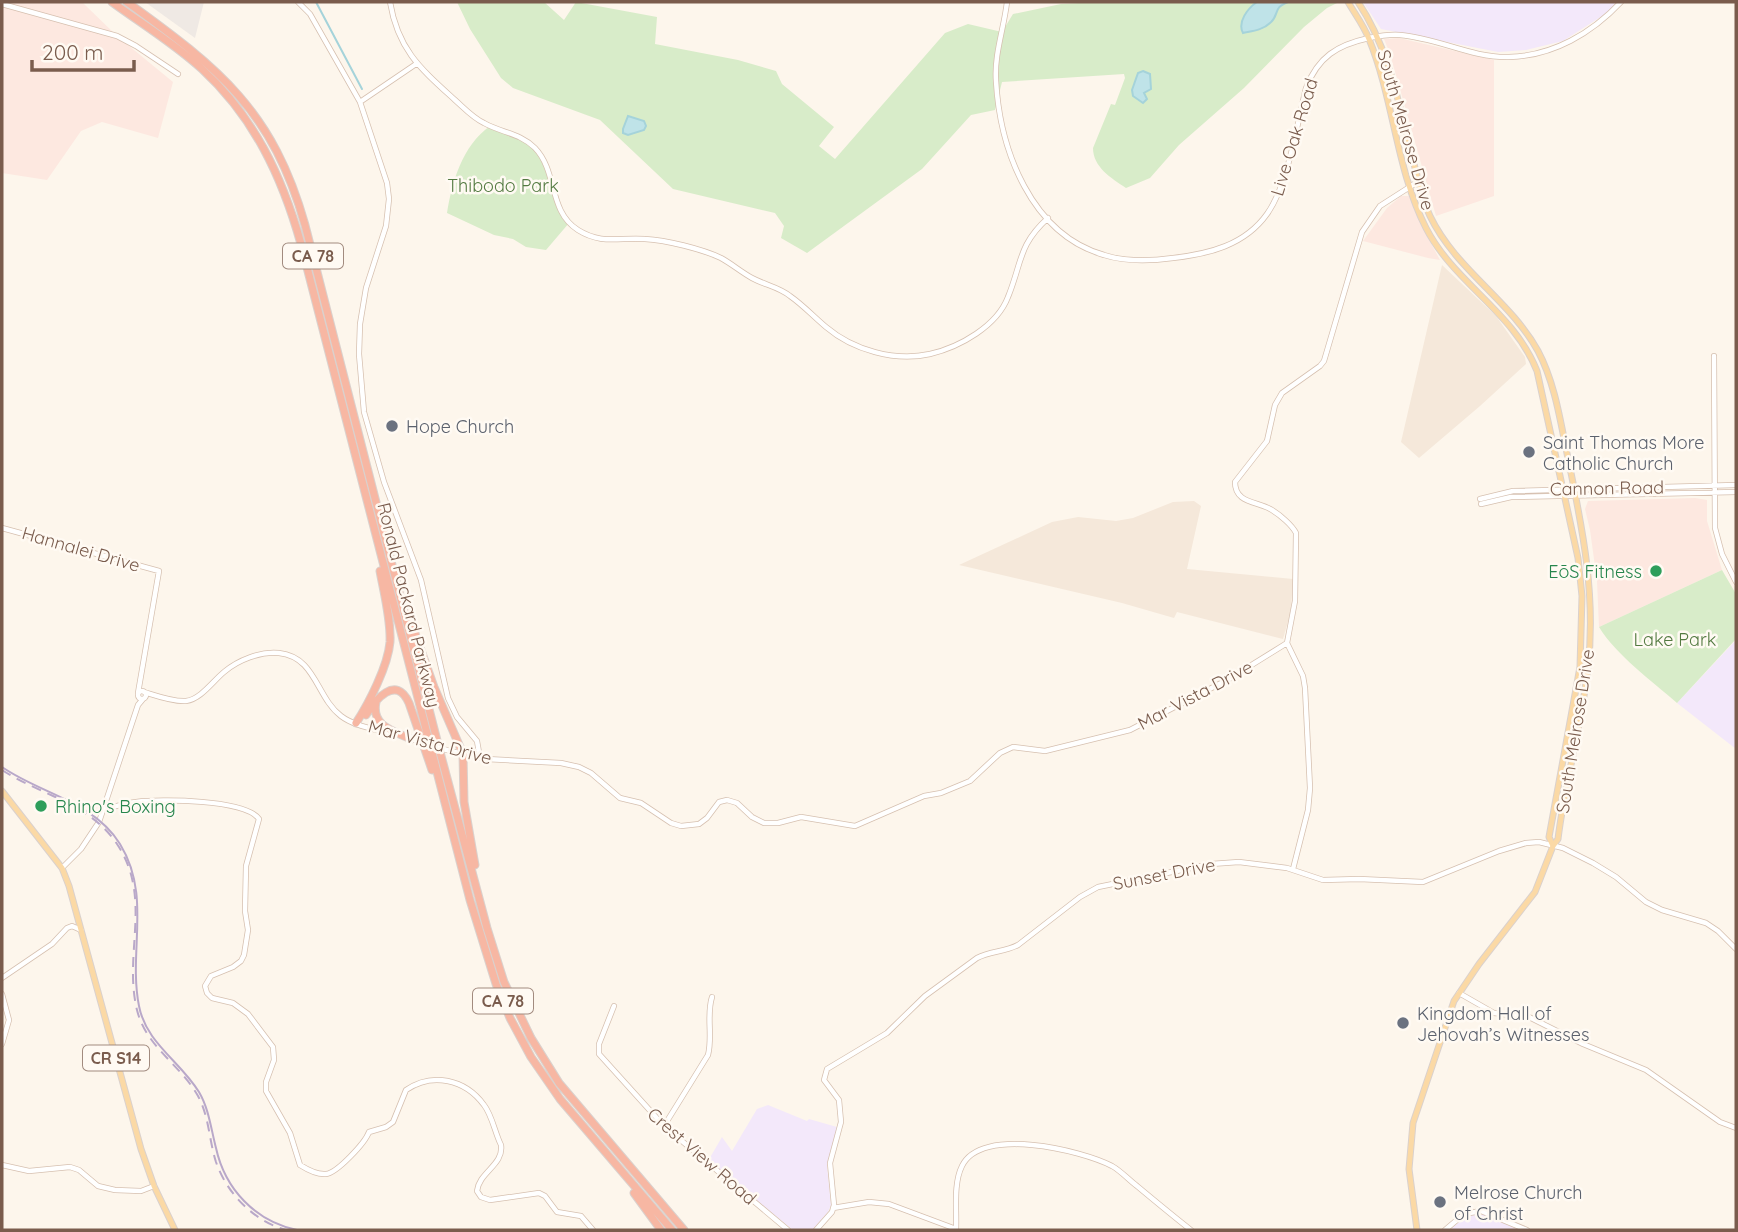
<svg xmlns="http://www.w3.org/2000/svg" width="1738" height="1232" viewBox="0 0 1738 1232" font-family="Quicksand,sans-serif">
<rect width="100%" height="100%" fill="#fdf6ec"/>
<path fill="#f5e8da" d="M1442,265L1496,316L1525,357L1526,364L1480,406L1419,458L1401,442Z
M1194,501L1201,506L1187,569L1293,579L1291,611L1283,639L1177,612L1174,618L1122,603L959,565L1052,522L1078,517L1116,521L1133,518L1173,502Z"/>
<path fill="#fde8e0" d="M2,2H82L117,36L173,82L158,138L102,122L81,131L47,180L2,173Z
M1399,38L1494,60V196L1436,216L1390,54L1384,39Z
M1401,196H1409L1428,238L1440,260L1428,258L1363,241L1387,208Z
M1695,498L1707,500V521L1722,570L1599,627L1597,581L1590,530L1585,509L1588,501Z"/>
<path fill="#efe9e4" d="M145,2H204L195,38Z"/>
<path fill="#f3e8fa" d="M1363,2H1616L1610,11L1563,41L1526,50L1498,52L1381,29Z
M1736,640V749L1677,703Z
M768,1105L807,1121L809,1119L837,1127L827,1165L831,1205L828,1212L812,1230H793L708,1161L722,1137L732,1151L757,1109Z
M1475,1215H1486L1519,1230H1450L1465,1217Z"/>
<path fill="#d8ecc9" d="M457,2H544L564,20L576,2L657,17L655,44L738,60L776,71L782,84L834,127L819,146L835,159L945,33L968,24L1002,32L1013,14L1061,4L1097,2H1339L1327,8L1304,27L1244,88L1179,145L1150,178L1126,188C1111,178 1093,167 1093,148L1111,104L1115,105L1125,78L1124,74L1002,82L995,110L971,115L922,169L807,253L781,238L784,226L775,213L673,189L600,120L513,88L501,78L470,29Z
M490,126L524,139L545,162L553,196L569,223L546,250L526,247L513,239L494,235L447,213C452,182 462,146 490,126Z
M1722,570L1736,594V639L1677,703C1652,681 1616,655 1599,627Z"/>
<path fill="#bfe3e8" stroke="#a5d3da" stroke-width="2" d="M1257,2H1288C1272,8 1280,15 1270,23C1263,30 1252,31 1243,33C1237,22 1248,8 1257,2Z
M1143,71L1150,74L1151,89L1144,93L1147,99L1143,103L1133,96L1132,90L1138,73Z
M628,116L644,121L646,126L644,130L628,135L623,133V129Z"/>
<g fill="none" stroke-linecap="round" stroke-linejoin="round">
<path stroke="#a5d3da" stroke-width="2" d="M316,2L362,89"/>
<g stroke="#d6c0b0" stroke-width="6">
<path id="secondary" d="M298,2L310,14L360,102L387,183L389,199L386,226L366,288L360,324L359,354L364,412L384,482L421,580L448,698L457,717L477,741L480,758
M390,2C398,50 421,69 455,100C464,108 473,118 484,123C502,133 520,133 535,148C558,172 548,211 578,230C602,245 619,237 645,239C666,240 702,249 721,258C732,264 741,272 752,278C765,285 779,287 790,296C803,305 814,317 826,327C853,350 895,362 930,354C960,347 997,326 1008,297C1022,263 1018,245 1048,218
M1007,2C1004,28 994,55 996,81C1000,150 1031,234 1104,255C1126,262 1151,261 1173,258C1209,254 1245,245 1267,214C1288,185 1297,124 1306,88C1318,57 1337,45 1369,38C1379,36 1390,34 1400,35C1438,38 1471,58 1509,57C1553,56 1592,33 1621,2
M2,4L117,36L136,46L178,74
M360,102L416,64
M1714,356L1715,528L1722,554L1736,582
M1480,499L1513,491L1736,485
M1481,504L1511,497L1736,492
M2,528L159,571L138,693
M138 695a4 4 0 1 1 8 0a4 4 0 1 1-8 0Z
M144,692C157,696 173,702 186,701C201,699 213,681 224,672C238,660 261,651 279,653C316,657 316,697 341,716C354,726 375,729 391,734
M450,751L486,759L561,763L579,767L591,773L620,798L641,803L671,823L681,826L699,824L707,818L719,802L727,800L737,803L752,817L764,823H778L801,817L855,826L924,796L941,793L970,781L1000,753L1013,747L1045,751L1130,730L1229,679L1287,643
M104,809C115,807 125,803 136,802C160,799 245,799 259,819L246,866L245,911L248,930L244,955L241,961L233,967L211,976L205,986L207,993L212,998L233,1003L248,1014L273,1047L274,1060L266,1082V1091L290,1133L300,1165C308,1170 317,1175 326,1174C337,1173 365,1143 369,1132L386,1127L393,1122L406,1090C432,1072 465,1079 484,1105C492,1115 495,1133 501,1145C504,1165 479,1172 477,1191L481,1197L490,1200L539,1193L545,1196L557,1212L581,1216L593,1230
M62,868L81,849L99,822L138,705L143,699
M1293,869L1308,810L1310,788L1305,688L1303,676L1287,643L1295,601L1296,533C1292,525 1280,515 1272,510C1258,501 1235,504 1235,482L1267,441L1275,405L1282,393L1320,366L1324,361L1362,232L1380,206L1419,181
M2,978L52,944L67,928L72,926L81,930
M1459,993L1494,1013L1529,1017L1583,1044L1646,1070L1720,1122L1736,1128
M2,994L9,1020L2,1044
M614,1006L599,1044V1054L664,1126L788,1230
M664,1126L708,1055C713,1036 706,1016 712,997
M2,1165L29,1171L70,1167L79,1170L98,1186L115,1190L141,1191L154,1186
M833,1208L869,1202L889,1204L956,1229
M816,1230L832,1212L834,1205L830,1163L841,1122L839,1100L824,1080L827,1069L887,1033L925,996L977,958C990,951 1005,952 1018,945L1080,897L1098,887L1211,864L1239,862L1287,868L1323,880L1359,879L1423,882L1499,851L1526,843L1539,842L1563,848L1593,863L1616,877L1646,902L1662,910L1706,923L1718,931L1736,949
M956,1230C957,1211 953,1184 962,1166C981,1126 1081,1150 1112,1166C1121,1171 1129,1180 1137,1186C1155,1201 1173,1216 1191,1230
M1445,1230L1464,1214L1481,1211L1527,1230"/>
</g>
<g stroke="#dad1cd" stroke-width="7">
<path id="primary" d="M1348,2C1355,14 1364,26 1369,39C1394,100 1396,169 1426,228C1454,283 1514,312 1537,371L1578,558L1582,596L1580,667L1549,837L1553,846
M1358,2C1390,50 1399,106 1413,160C1418,179 1422,199 1430,216C1456,270 1510,300 1538,351C1556,385 1561,426 1569,463C1583,531 1596,597 1588,667C1582,725 1565,781 1558,839L1553,846L1535,892L1479,964L1454,1001L1413,1123L1409,1169L1417,1230
M2,791L62,868L69,886L141,1149L154,1186L175,1230"/>
</g>
<g stroke="#dad1cd" stroke-width="9">
<path id="highway" d="M112,2C142,24 175,44 202,69C254,117 282,176 301,244L470,900L496,984L510,1018L531,1057L560,1099L672,1230
M127,2C220,69 273,111 305,225L440,752L487,928L504,982L531,1038L559,1083L684,1230
M412,625L434,687L463,754L464,802L475,865
M376,702C371,726 393,731 411,739
M366,715C375,700 396,674 409,703L432,770
M356,723C369,703 388,666 390,642C391,619 384,593 380,571
M634,1193L661,1230"/>
</g>
<use href="#secondary" stroke="#fff" stroke-width="4.5"/>
<use href="#primary" stroke="#fbd9a5" stroke-width="5"/>
<use href="#highway" stroke="#f7b7a3" stroke-width="7"/>
<path stroke="#b9a8c9" stroke-width="2" d="M2,767C41,794 93,801 120,844C152,896 128,951 139,1006C146,1043 180,1061 199,1092C209,1109 211,1129 216,1148C225,1189 255,1221 297,1230"/>
<path stroke="#b9a8c9" stroke-width="2" stroke-dasharray="10 7" stroke-linecap="butt" d="M2,770C40,795 90,803 117,844C153,898 123,953 137,1010C146,1047 180,1064 198,1096C209,1116 209,1140 216,1162C227,1194 254,1221 286,1230"/>
<g stroke="#d6c0b0" stroke-width="6" stroke-linecap="butt">
<path id="secondary-bridge" d="M411,739L450,751"/>
</g>
<use href="#secondary-bridge" stroke="#fff" stroke-width="4.5"/>
</g>
<g fill="#6b7280" stroke="#fffaf3" stroke-width="2.5">
<circle cx="392" cy="426" r="7"/>
<circle cx="1529" cy="452" r="7"/>
<circle cx="1403" cy="1023" r="7"/>
<circle cx="1440" cy="1202" r="7"/>
</g>
<g fill="#2e9e5b" stroke="#fffaf3" stroke-width="2.5">
<circle cx="1656" cy="571" r="7"/>
<circle cx="41" cy="806" r="7"/>
</g>
<g text-anchor="middle" dominant-baseline="central" stroke-width="5" stroke-linejoin="round" paint-order="stroke">
<g fill="#fffaf3" stroke="#a28b7f" stroke-width="2">
<rect x="283" y="243.5" width="60" height="25" rx="5"/>
<rect x="473" y="988.5" width="60" height="25" rx="5"/>
<rect x="83" y="1045.5" width="66" height="25" rx="5"/>
</g>
<g font-size="16" font-weight="bold" fill="#7a5c4d">
<text x="313" y="256">CA 78</text>
<text x="503" y="1001">CA 78</text>
<text x="116" y="1058">CR S14</text>
</g>
<g font-size="18" fill="#7a5c4d" stroke="#fffaf3">
<text transform="translate(1406 130) rotate(74)">South Melrose Drive</text>
<text transform="translate(1294 137) rotate(-73)">Live Oak Road</text>
<text transform="translate(1607 488) rotate(-1)">Cannon Road</text>
<text transform="translate(81 549) rotate(16)">Hannalei Drive</text>
<text transform="translate(409 605) rotate(76)">Ronald Packard Parkway</text>
<text transform="translate(1195 695) rotate(-28)">Mar Vista Drive</text>
<text transform="translate(1575 731) rotate(-81)">South Melrose Drive</text>
<text transform="translate(430 742) rotate(15)">Mar Vista Drive</text>
<text transform="translate(1164 874) rotate(-11)">Sunset Drive</text>
<text transform="translate(702 1156) rotate(41)">Crest View Road</text>
</g>
<g font-size="18" fill="#537a41" stroke="#fffaf3">
<text x="503" y="185">Thibodo Park</text>
<text x="1675" y="639">Lake Park</text>
</g>
<g font-size="18" fill="#5b616d" stroke="#fffaf3" text-anchor="start">
<text x="406" y="426">Hope Church</text>
<text x="1543" y="442">Saint Thomas More<tspan x="1543" dy="21">Catholic Church</tspan></text>
<text x="1417" y="1013">Kingdom Hall of<tspan x="1417" dy="21">Jehovah’s Witnesses</tspan></text>
<text x="1454" y="1192">Melrose Church<tspan x="1454" dy="21">of Christ</tspan></text>
</g>
<g font-size="18" fill="#27864d" stroke="#fffaf3" text-anchor="end">
<text x="1642" y="571">EōS Fitness</text>
<text x="55" y="806" text-anchor="start">Rhino's Boxing</text>
</g>
</g>
<rect width="1738" height="1232" fill="none" stroke="#7a5c4d" stroke-width="7"/>
<path d="M32 60v10h102v-10" fill="none" stroke="#7a5c4d" stroke-width="3.5"/>
<text x="42" y="60" font-size="21" fill="#7a5c4d" stroke="#fffaf3" stroke-width="5" paint-order="stroke">200 m</text>
</svg>
